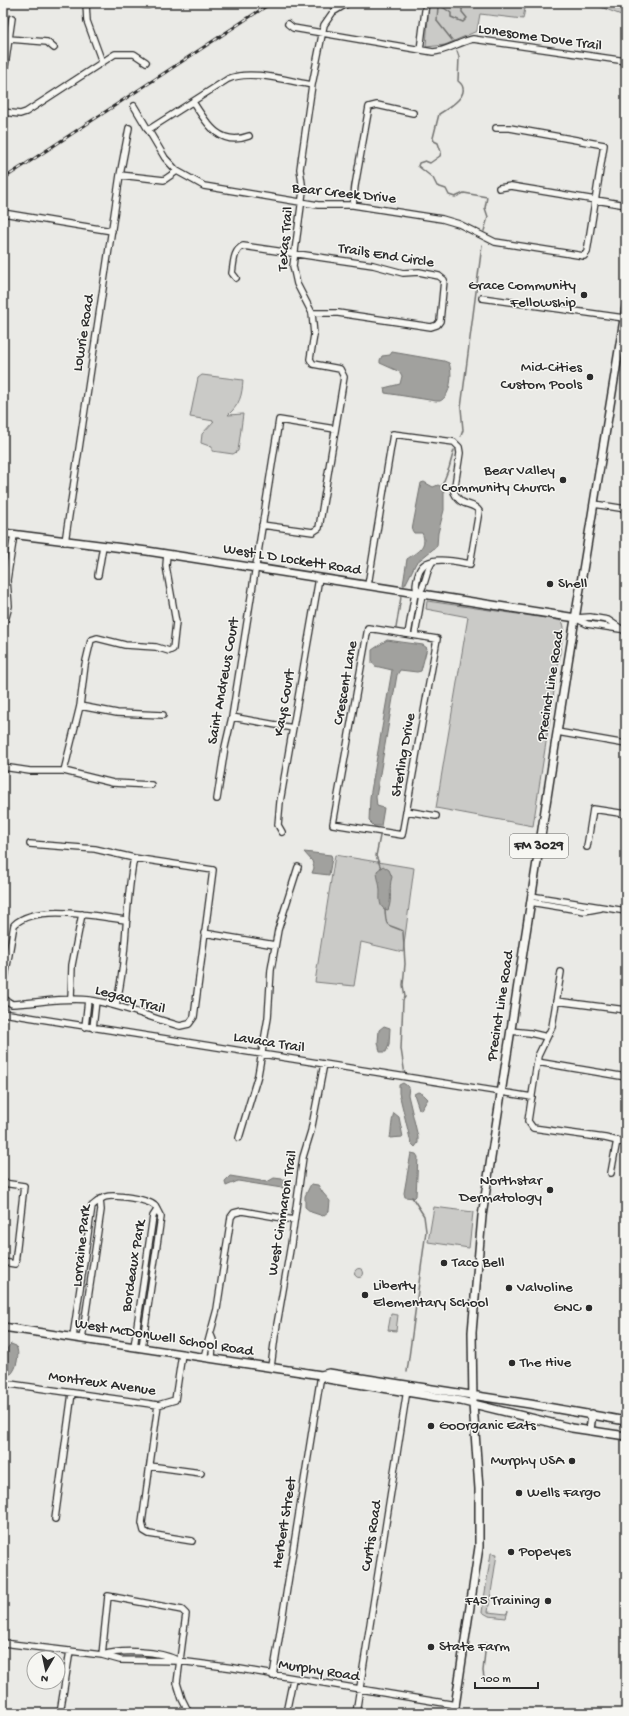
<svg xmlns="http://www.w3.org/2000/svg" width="629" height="1716" viewBox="0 0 629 1716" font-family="'Gochi Hand',sans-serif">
<rect width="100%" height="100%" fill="#eaeae6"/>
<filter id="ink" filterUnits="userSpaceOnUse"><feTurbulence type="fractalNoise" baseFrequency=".025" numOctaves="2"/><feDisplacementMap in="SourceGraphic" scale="8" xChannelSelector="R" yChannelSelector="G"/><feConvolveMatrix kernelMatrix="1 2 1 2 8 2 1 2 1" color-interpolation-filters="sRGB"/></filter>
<g filter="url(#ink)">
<path fill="#cacac7" stroke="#7a7a79" d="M429,3H526L523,19L480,14L477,31L445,45L426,47Z
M591,3H626V17Z
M202,375L243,380C242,396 240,404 228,415L243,414L238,451L233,454L212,451V447L201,443L202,434L214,421L190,417L198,378Z
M427,601L559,620L563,623L564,627L533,826L436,808L468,617L426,609Z
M335,855L414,868L403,952L361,942L354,986L315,982Z
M434,1207L473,1212L469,1248L428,1242Z
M354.5 1273a4.5 4.5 0 1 1 9 0a4.5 4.5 0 1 1-9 0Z
M391,1314L398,1315L396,1331L388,1330Z
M491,1553L497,1554L488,1612L506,1614L508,1611L506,1618L489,1616L482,1612Z"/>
<path fill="#a1a19e" stroke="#727270" d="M392,352L444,361L449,363C453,373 451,396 440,401H436L385,393L384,388L400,384L402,376L400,372L380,363V360L382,356L390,355Z
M424,482L433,487L438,485L444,488V510L438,533L437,546L416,563L405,585H403L407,559C415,553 429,547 422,533H414L412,530L421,483Z
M387,640L423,645L427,648L421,671L417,672L400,670L397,675L376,797L377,806L384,808L381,826H374L369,821L370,797L392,670L375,666L372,663V650Z
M304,852L331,855L332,858L329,875L312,873L314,868L312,861Z
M383,866L389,870L392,877C388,888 393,899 388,910C378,909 380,898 380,891C380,884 377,878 377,871Z
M384,1026L390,1028L389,1045L386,1052H380L378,1042L379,1030Z
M403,1083L409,1087L408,1095L418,1137V1143L415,1147L411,1143L399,1093V1085Z
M418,1092L423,1094L428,1099L421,1110L419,1109L414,1094Z
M394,1113L399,1117L403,1137L390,1138C391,1133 392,1116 394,1113Z
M411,1153L416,1154L418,1157L416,1196L414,1198L405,1197L404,1193Z
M230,1176L267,1182L274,1178L290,1180L291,1187L288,1189L238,1181L226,1186L225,1181Z
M311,1184L318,1185L323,1193L330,1201L329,1211L323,1216L311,1212L305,1207V1196Z
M11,1344L16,1346C20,1353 17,1369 11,1374L3,1373C3,1365 4,1349 11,1344Z"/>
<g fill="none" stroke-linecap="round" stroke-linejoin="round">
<path stroke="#727270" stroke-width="1.5" d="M452,40L437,21L438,6L440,5L451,13V17L463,22L467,18L462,12V3
M457,51L459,57L458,81C474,93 449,108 439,114L433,138L434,141L438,143L441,152L440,156L430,163L425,161L419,163L418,166L433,178L437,186L446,189L449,195L455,197L464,193L487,197L485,208L488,217L484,231
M461,436L463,430L461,408L482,245
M441,488L449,468L454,450
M396,628L401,597
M380,836L376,856L381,868
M385,909C386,930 387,923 403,931L405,964L403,985L405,997L403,1000L401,1049L405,1075
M407,1372L426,1231L424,1216L412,1197
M484,1678L483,1671L486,1643"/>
<g stroke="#2b2b2b" stroke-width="8">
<path id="minor" d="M86,3L87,21L102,62
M133,3L148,5L154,3
M288,24L293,28L433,52C447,51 459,42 473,39L626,61
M9,39L47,42L54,48
M420,50L426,3
M3,80L12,18
M193,102C207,124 220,147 249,136
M134,106L165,158L177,171L204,186L318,205H353L442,219L459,224L495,242L584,256L587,252L604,145L510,128H496
M3,112L20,114L26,112L115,54H134L146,62
M148,130L228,79C250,69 288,81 312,85
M120,175L164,180L177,171
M499,188L511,186L626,205
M353,205L355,186L369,107L377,105L413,113
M3,213L112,231
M236,278L232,273C234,262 233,251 243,246L373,265L403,273L419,272L439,276L444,280L440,321L437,325L431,327L338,313H312
M482,298L624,318
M594,504L626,509
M262,525L313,532L319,528L344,377L340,369L313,364L310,359L314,335L312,313L297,284L293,266L303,191L300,169L312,85L324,25L333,12L348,3
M65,542L120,175L129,128
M98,575L103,546
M368,585L393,434L454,442L459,447L460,453L454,492C462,509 472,501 479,511L470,564C454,561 423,553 418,575C416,583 415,587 418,594C427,585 425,571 433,561
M576,618L590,617L608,620L626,632
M577,619L587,624L620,629
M3,628L9,606L7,580L14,535
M368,628L437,639L402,835L333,824Z
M408,634L415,593
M415,635L422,594
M80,706L117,713L163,715
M232,717L293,728
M557,732L626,744
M3,767L30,771H64L113,783L151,785
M64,771L80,706L85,665L91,640L97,638L125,645L156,647L169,651L173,649L176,622L166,566L167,554
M217,799L225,747L232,717L279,420L335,429
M406,811L436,816
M282,832L278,825L280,802L319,578
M30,844L95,849L134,858L213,870L194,1017L189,1024L180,1026C151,1018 119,1004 89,1000C64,997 37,1003 12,1004L4,999L3,989L14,925C36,903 98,917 127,920
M587,847L593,809L626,814
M531,896L626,911
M530,902L585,911L601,908
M204,933L275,945
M561,972L552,1027L538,1056L528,1121L533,1128L605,1138L626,1143
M71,999L72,965L82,914
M556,1001L626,1010
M116,1005C128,957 124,907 134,858
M3,1013L532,1097
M85,1027L88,1000
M93,1028L96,1001
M510,1031L530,1033L547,1037
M537,1062L626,1077
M239,1138L258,1075L268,1018L271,970L278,930L298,867
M611,1173L617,1140
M3,1183L24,1186L15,1264L3,1262
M211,1335L213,1340L212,1358
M73,1337L92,1206C96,1203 100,1199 105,1197C114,1194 148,1199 155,1206C157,1209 159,1214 161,1217L142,1348
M82,1339L101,1210L100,1199
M134,1347L153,1216L157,1210
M204,1357L217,1309L231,1217L234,1213L242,1211L294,1220
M271,1367L275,1336L291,1244L303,1157L311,1131L324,1064
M3,1383L158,1405L175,1400L182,1354
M158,1405L142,1523L144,1531L149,1534L192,1541
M150,1466L201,1473
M55,1519L72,1393
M3,1643L102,1655L120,1660L179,1661L234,1668L456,1705
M102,1655L108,1596L182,1610L186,1614L177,1683L182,1699L189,1713
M103,1655C121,1649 160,1651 177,1660
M273,1676L321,1375
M60,1713L70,1651
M286,1713L293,1679
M356,1713L407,1390"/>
</g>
<g stroke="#2b2b2b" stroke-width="10">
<path id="major" d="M3,533L147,551L576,618
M3,1327L321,1375L328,1379L461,1401L572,1428L626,1436
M321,1375L329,1373L530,1404L626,1421
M590,1430L592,1414
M454,1713L479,1547V1489L473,1404L472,1332L482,1216L568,662L626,307"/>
</g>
<use href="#minor" stroke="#f6f6f2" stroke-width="5.5"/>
<use href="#major" stroke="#f6f6f2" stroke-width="7"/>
<g stroke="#2b2b2b" stroke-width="3">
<path id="rail" d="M3,179L271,3"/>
</g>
<use href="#rail" stroke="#f6f6f2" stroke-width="1.5" stroke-dasharray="4.5" stroke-linecap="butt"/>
</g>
</g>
<g fill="#2b2b2b" stroke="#f6f6f2" stroke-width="1.5">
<circle cx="584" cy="295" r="4"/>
<circle cx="590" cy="377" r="4"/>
<circle cx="563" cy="480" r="4"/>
<circle cx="550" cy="584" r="4"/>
<circle cx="550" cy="1190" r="4"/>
<circle cx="444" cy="1263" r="4"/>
<circle cx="509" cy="1288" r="4"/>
<circle cx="365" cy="1295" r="4"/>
<circle cx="589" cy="1308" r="4"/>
<circle cx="512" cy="1363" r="4"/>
<circle cx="431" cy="1426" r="4"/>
<circle cx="572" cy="1461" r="4"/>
<circle cx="519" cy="1493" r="4"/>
<circle cx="511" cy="1552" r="4"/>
<circle cx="548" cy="1601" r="4"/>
<circle cx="431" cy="1647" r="4"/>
</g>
<g text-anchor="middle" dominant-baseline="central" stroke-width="3" stroke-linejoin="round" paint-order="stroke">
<rect fill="#f6f6f2" stroke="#686867" stroke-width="1" x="510" y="834" width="58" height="24" rx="3"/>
<g font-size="14" font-weight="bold" fill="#2b2b2b">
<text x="539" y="846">FM 3029</text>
</g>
<g font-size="15" fill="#2b2b2b" stroke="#f6f6f2">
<text transform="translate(540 38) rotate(8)">Lonesome Dove Trail</text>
<text transform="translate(344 194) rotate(6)">Bear Creek Drive</text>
<text transform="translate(286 239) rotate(-85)">Texas Trail</text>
<text transform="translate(386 256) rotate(9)">Trails End Circle</text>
<text transform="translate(84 333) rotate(-81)">Lowrie Road</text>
<text transform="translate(292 560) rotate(9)">West L D Lockett Road</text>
<text transform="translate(224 681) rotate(-80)">Saint Andrews Court</text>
<text transform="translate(346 683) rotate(-80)">Crescent Lane</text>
<text transform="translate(551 686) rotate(-81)">Precinct Line Road</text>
<text transform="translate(285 703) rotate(-80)">Kays Court</text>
<text transform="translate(404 755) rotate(-80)">Sterling Drive</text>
<text transform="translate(130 1000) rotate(16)">Legacy Trail</text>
<text transform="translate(501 1006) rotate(-81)">Precinct Line Road</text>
<text transform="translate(269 1043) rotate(9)">Lavaca Trail</text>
<text transform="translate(283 1213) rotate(-81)">West Cimmaron Trail</text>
<text transform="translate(82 1246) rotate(-84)">Lorraine Park</text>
<text transform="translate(134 1266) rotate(-81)">Bordeaux Park</text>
<text transform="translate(164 1338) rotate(9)">West McDonwell School Road</text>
<text transform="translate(102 1384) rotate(8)">Montreux Avenue</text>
<text transform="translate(285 1523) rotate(-81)">Herbert Street</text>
<text transform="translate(372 1536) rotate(-81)">Curtis Road</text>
<text transform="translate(319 1671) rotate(9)">Murphy Road</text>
</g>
<g font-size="15" fill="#2b2b2b" stroke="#f6f6f2" text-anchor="start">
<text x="576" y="286" text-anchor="end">Grace Community<tspan x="576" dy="17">Fellowship</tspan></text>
<text x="582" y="368" text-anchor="end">Mid-Cities<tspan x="582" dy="17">Custom Pools</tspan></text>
<text x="555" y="471" text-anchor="end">Bear Valley<tspan x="555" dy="17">Community Church</tspan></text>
<text x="558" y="584">Shell</text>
<text x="542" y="1181" text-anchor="end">Northstar<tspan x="542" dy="17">Dermatology</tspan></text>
<text x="452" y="1263">Taco Bell</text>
<text x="373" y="1286">Liberty<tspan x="373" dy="17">Elementary School</tspan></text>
<text x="517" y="1288">Valvoline</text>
<text x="581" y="1308" text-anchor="end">GNC</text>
<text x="520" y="1363">The Hive</text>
<text x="439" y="1426">GoOrganic Eats</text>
<text x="564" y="1461" text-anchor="end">Murphy USA</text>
<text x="527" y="1493">Wells Fargo</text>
<text x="519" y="1552">Popeyes</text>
<text x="540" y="1601" text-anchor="end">F45 Training</text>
<text x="439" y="1647">State Farm</text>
</g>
</g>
<rect width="629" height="1716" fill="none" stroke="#f6f6f2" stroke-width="16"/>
<rect x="8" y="8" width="613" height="1700" fill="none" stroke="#2b2b2b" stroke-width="1.5" filter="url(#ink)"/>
<g transform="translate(46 1670) rotate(189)"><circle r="19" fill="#f6f6f2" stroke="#a5a5a2"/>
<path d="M0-3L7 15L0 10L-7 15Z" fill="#2b2b2b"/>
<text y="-6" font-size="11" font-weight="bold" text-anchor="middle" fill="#2b2b2b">N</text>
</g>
<path d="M475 1682v6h63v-6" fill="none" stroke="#2b2b2b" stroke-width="2"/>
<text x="481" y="1682" font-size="12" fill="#2b2b2b" stroke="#f6f6f2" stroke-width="3" paint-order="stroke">100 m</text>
</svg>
